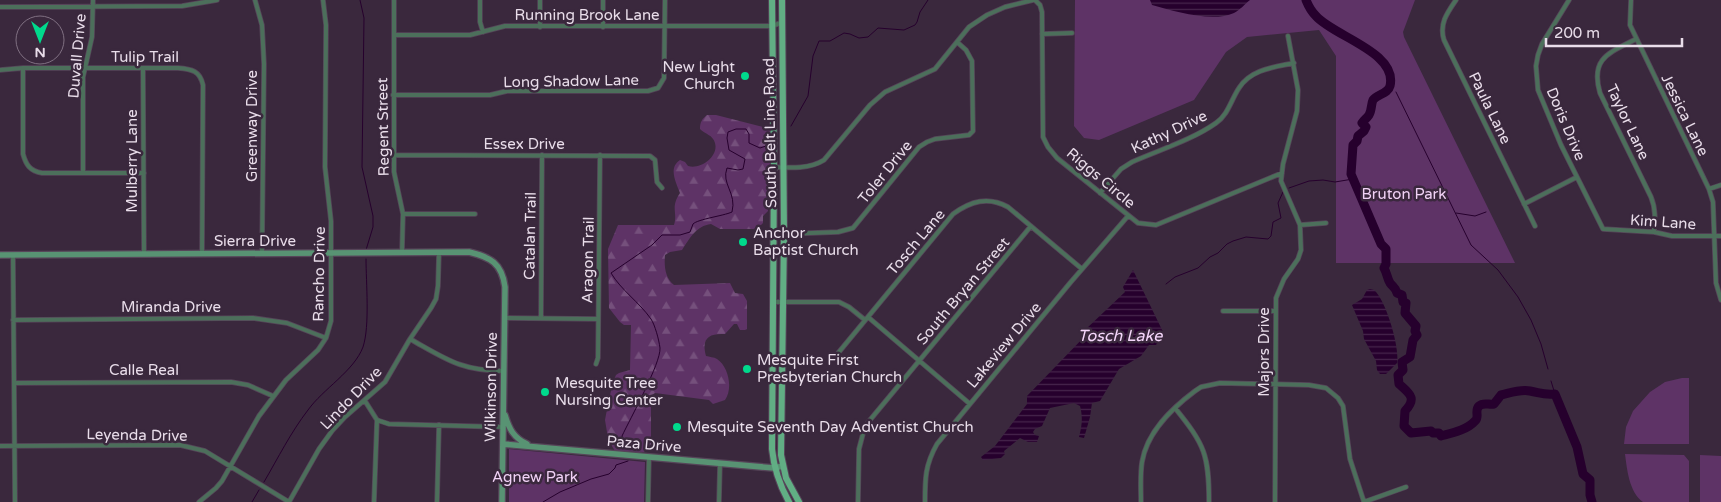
<svg xmlns="http://www.w3.org/2000/svg" width="1721" height="502" viewBox="0 0 1721 502" font-family="'Varela Round',sans-serif">
<defs>
<pattern id="forest-firs" width="22" height="20" patternUnits="userSpaceOnUse" patternTransform="scale(1.25)"><rect width="22" height="20" fill="#5e3366"/><path d="M5 1l3.5 6h-7zM16 11l3.5 6h-7z" fill="#75507c"/></pattern>
<pattern id="water-rules" width="6" height="5" patternUnits="userSpaceOnUse" patternTransform="scale(1.25)"><rect width="6" height="5" fill="#26002d"/><path d="M0 2.5h6" fill="none" stroke="#46254c"/></pattern>
</defs>
<rect width="100%" height="100%" fill="#3a283d"/>
<path fill="url(#forest-firs)" d="M707,115H716L771,129L772,194L767,201L768,211L763,216V223L758,228L753,229H720L711,224C696,226 690,238 682,250L670,252L665,255C664,266 665,278 674,285L730,283L735,293L743,294L747,301V329L745,330H740L737,324H734L725,334C709,333 701,338 706,356C709,357 714,357 717,359C729,367 733,389 725,400L713,404L709,400L655,393L652,395L651,398V444L644,452L615,451L610,443L607,432L605,420L608,404L613,382L616,375L619,373L630,370L631,325H624L620,322L609,308L608,249L618,225H674C678,212 670,208 680,193C676,182 668,168 680,160L685,162L688,166C700,170 719,157 715,143C713,135 705,134 700,129C700,122 702,119 707,115Z"/>
<path fill="#5e3366" d="M1075,0H1415L1403,32L1404,37L1515,263H1336V56L1319,30L1247,37L1226,52L1194,100L1099,140L1084,138L1074,126Z
M1682,378H1689V444H1624L1626,427L1633,411L1650,392L1665,382Z
M509,449L645,462L644,502H509Z
M1625,454L1684,455L1689,461V502H1643C1629,492 1627,469 1625,454Z
M1700,455L1721,456V502H1700Z"/>
<path fill="url(#water-rules)" d="M1150,0H1250C1245,4 1240,10 1234,13C1212,23 1174,11 1152,5Z
M1133,270L1165,336L1160,339L1156,345H1149L1141,356L1119,369L1100,401L1092,403L1090,417L1084,438L1079,437C1082,426 1083,417 1080,406L1074,403L1050,408L1042,426L1035,429L1033,432L1035,435L1039,436L1037,442H1028L1020,438L1004,451L1005,454L1001,458L983,460L981,457L995,446L1027,404V396L1087,334L1086,329L1125,292L1123,287Z
M1370,289L1374,290C1386,300 1400,348 1397,363L1386,374H1380L1377,370L1376,361L1364,339L1363,331L1352,305L1362,299L1367,290Z"/>
<g fill="none" stroke-linecap="round" stroke-linejoin="round">
<path stroke="#26002d" stroke-width="1" d="M360,0L364,18L362,167L373,216V227L366,250
M1390,84L1392,87
M1396,92L1471,245L1498,270L1518,297L1531,320L1541,344L1548,369
M791,126L808,96L813,56L819,41H830L844,33L850,34L859,38L868,37L878,28L904,30L915,25L917,22L920,12L928,0
M1289,188L1309,181L1323,180L1335,182L1353,179
M1456,213L1475,216L1486,212
M1166,284L1175,277L1198,268L1210,257L1218,253L1227,244L1233,241L1246,237L1268,239L1271,236L1273,222L1281,218L1278,203L1283,192
M1551,381L1555,394
M630,447L623,441L622,436C630,419 661,363 660,348C659,340 655,325 651,319C639,302 621,290 611,273L652,245L662,235H680L690,232C691,229 692,227 693,224C698,219 723,216 732,212C737,193 721,184 727,168L738,170L743,169L745,159L729,150L727,138L728,132L736,129H746L749,134V143L760,148L766,146
M264,482C278,458 291,432 308,410C323,389 354,371 363,347C370,326 366,282 366,259
M252,502L259,490
M543,502L560,492L591,479L609,474L615,468L616,465L628,461"/>
<path stroke="#26002d" stroke-width="9" d="M1306,0C1308,5 1312,12 1316,16C1333,36 1398,52 1390,86C1388,94 1377,94 1373,100C1371,104 1372,110 1369,115C1367,118 1364,120 1362,123L1366,127L1364,131L1358,136L1357,141L1353,145L1351,174L1381,244L1386,249V264L1384,268C1387,273 1387,278 1390,283C1393,287 1396,288 1397,293L1402,295L1403,302L1406,303L1405,313L1416,326L1415,331L1417,335L1413,340L1410,357L1402,362L1403,370L1398,375L1399,384C1410,394 1417,398 1405,411L1404,426L1411,433L1431,431L1433,433H1439L1441,436C1452,433 1467,430 1475,421C1480,417 1474,411 1479,406C1483,402 1489,405 1494,404L1501,395C1510,393 1520,389 1530,391C1541,393 1543,395 1555,394L1577,447L1583,474L1590,480V495L1592,502"/>
<g stroke="#564559" stroke-width="5.5">
<path id="street" d="M255,0L262,25L264,64L262,253
M394,0V172L403,214L402,252
M480,0V22L483,32
M603,0V27
M1035,0L1040,5L1042,12L1043,137L1048,147L1057,158L1138,223L1156,225L1282,173
M1456,0C1447,13 1439,24 1444,40L1535,226
M1569,0L1542,44L1538,55L1536,66L1538,90L1561,145L1603,229L1654,232L1672,236H1721
M1631,0L1630,25L1709,189L1713,202L1716,283L1721,300
M0,7L182,6L217,0
M540,27V0
M1042,34L1072,33
M394,35H470L505,26H771L781,23
M1636,39C1609,53 1590,58 1600,93L1651,197C1656,209 1655,220 1654,232
M23,68V154C26,165 30,171 42,173H144
M143,68L144,254
M0,70L23,68H178C192,69 200,71 203,85L202,254
M393,95H490L507,91H648L658,88L664,78L665,0
M393,155L650,156L655,160L657,182L662,188
M774,167C791,168 810,169 824,160L870,105L885,92L935,69L969,27L987,15L1005,7L1033,0
M83,173V77L92,37L93,0
M1709,189L1721,185
M1100,193L1121,169L1132,162C1159,150 1192,140 1216,123C1228,115 1231,100 1239,88C1251,69 1275,67 1294,63
M1524,204L1577,177
M403,214H475
M1300,225L1326,223
M784,234L838,232L853,228L919,147L927,142L935,139L969,135L973,131L972,61L966,50L957,42
M13,255L15,502
M773,302H839L849,307L865,320
M1223,311H1275
M868,317L970,404
M505,318L598,319
M541,318L542,155
M13,320L253,318L287,323L326,338
M410,339C446,359 461,371 504,371
M834,358L953,214C971,201 988,196 1008,207L1082,269
M596,364L598,358L600,155
M14,383L231,382L248,385L273,396
M365,401L377,420L389,424L503,427
M1175,408C1205,445 1209,455 1209,502
M0,446L180,445L205,451L289,502
M199,502L216,488L222,481L259,416L286,380L318,350L326,338L331,321V221L325,167L326,25L323,0
M289,502L319,449L332,431L345,417L385,382L410,339L431,308L436,299L438,286L439,252
M374,502L377,420
M437,502L439,425
M648,502L649,458
M719,502L720,463
M858,502L859,449L865,426L1031,226
M925,502C925,479 925,465 937,444L1070,283L1128,216
M1141,502C1141,489 1140,475 1142,462C1147,432 1171,409 1195,391L1201,387L1220,383L1309,385L1326,388L1338,398L1343,406L1350,459L1364,502
M1275,502L1276,298L1284,279L1298,259L1301,250L1300,225L1281,181L1283,164L1297,111L1298,90L1288,36
M1364,502L1406,487"/>
</g>
<g stroke="#564559" stroke-width="8">
<path id="secondary" d="M0,255L469,252C490,257 502,263 505,287L502,502
M505,415C509,429 514,438 527,444
M503,444L774,468L783,466"/>
</g>
<g stroke="#564559" stroke-width="8">
<path id="primary" d="M772,0L774,167L772,449C774,469 779,484 789,502
M782,0L784,234L781,455L786,478L799,502"/>
</g>
<use href="#street" stroke="#4c6f5b" stroke-width="4"/>
<use href="#secondary" stroke="#589373" stroke-width="5.5"/>
<use href="#primary" stroke="#61ae84" stroke-width="6"/>
</g>
<g fill="#00d98c" stroke="#3a283d" stroke-width="2">
<circle cx="745" cy="76" r="5"/>
<circle cx="743" cy="242" r="5"/>
<circle cx="747" cy="369" r="5"/>
<circle cx="545" cy="392" r="5"/>
<circle cx="677" cy="427" r="5"/>
</g>
<g text-anchor="middle" dominant-baseline="central" stroke-width="5" stroke-linejoin="round" paint-order="stroke">
<g font-size="15" fill="#e9ddea" stroke="#3a283d">
<text x="587" y="15">Running Brook Lane</text>
<text transform="translate(77 56) rotate(-85)">Duvall Drive</text>
<text x="145" y="57">Tulip Trail</text>
<text transform="translate(571 81) rotate(-1)">Long Shadow Lane</text>
<text transform="translate(1490 108) rotate(64)">Paula Lane</text>
<text transform="translate(1685 115) rotate(64)">Jessica Lane</text>
<text transform="translate(1628 122) rotate(65)">Taylor Lane</text>
<text transform="translate(1566 124) rotate(67)">Doris Drive</text>
<text transform="translate(252 126) rotate(-90)">Greenway Drive</text>
<text transform="translate(383 127) rotate(-91)">Regent Street</text>
<text transform="translate(1169 132) rotate(-25)">Kathy Drive</text>
<text transform="translate(770 133) rotate(-91)">South Belt Line Road</text>
<text x="524" y="144">Essex Drive</text>
<text transform="translate(132 161) rotate(-90)">Mulberry Lane</text>
<text transform="translate(885 172) rotate(-51)">Toler Drive</text>
<text transform="translate(1101 178) rotate(40)">Riggs Circle</text>
<text transform="translate(1663 222) rotate(4)">Kim Lane</text>
<text transform="translate(530 236) rotate(-89)">Catalan Trail</text>
<text x="255" y="241">Sierra Drive</text>
<text transform="translate(916 242) rotate(-50)">Tosch Lane</text>
<text transform="translate(588 260) rotate(-89)">Aragon Trail</text>
<text transform="translate(319 274) rotate(-89)">Rancho Drive</text>
<text transform="translate(963 291) rotate(-50)">South Bryan Street</text>
<text x="171" y="307">Miranda Drive</text>
<text transform="translate(1004 345) rotate(-50)">Lakeview Drive</text>
<text transform="translate(1264 352) rotate(-90)">Majors Drive</text>
<text x="144" y="370">Calle Real</text>
<text transform="translate(491 387) rotate(-89)">Wilkinson Drive</text>
<text transform="translate(351 398) rotate(-46)">Lindo Drive</text>
<text transform="translate(137 435) rotate(1)">Leyenda Drive</text>
<text transform="translate(644 444) rotate(5)">Paza Drive</text>
</g>
<g font-size="15" fill="#e9ddea" stroke="#3a283d" text-anchor="start">
<text x="735" y="67" text-anchor="end">New Light<tspan x="735" dy="17">Church</tspan></text>
<text x="753" y="233">Anchor<tspan x="753" dy="17">Baptist Church</tspan></text>
<text x="757" y="360">Mesquite First<tspan x="757" dy="17">Presbyterian Church</tspan></text>
<text x="555" y="383">Mesquite Tree<tspan x="555" dy="17">Nursing Center</tspan></text>
<text x="687" y="427">Mesquite Seventh Day Adventist Church</text>
</g>
<g font-size="15" fill="#f1d2f6" stroke="#3a283d">
<text x="1404" y="194">Bruton Park</text>
<text x="535" y="477">Agnew Park</text>
</g>
<g font-size="16" font-style="italic" fill="#f6d7fc" stroke="#3a283d">
<text x="1120" y="336">Tosch Lake</text>
</g>
</g>
<g transform="translate(40 40) rotate(180)"><circle r="24" fill="#3a283d" stroke="#807082"/>
<path d="M0-4L9 19L0 12L-9 19Z" fill="#00d98c"/>
<text y="-8" font-size="14" font-weight="bold" text-anchor="middle" fill="#e9ddea">N</text>
</g>
<path d="M1546 38v8h136v-8" fill="none" stroke="#e9ddea" stroke-width="2.5"/>
<text x="1554" y="38" font-size="15" fill="#e9ddea" stroke="#3a283d" stroke-width="4" paint-order="stroke">200 m</text>
</svg>
